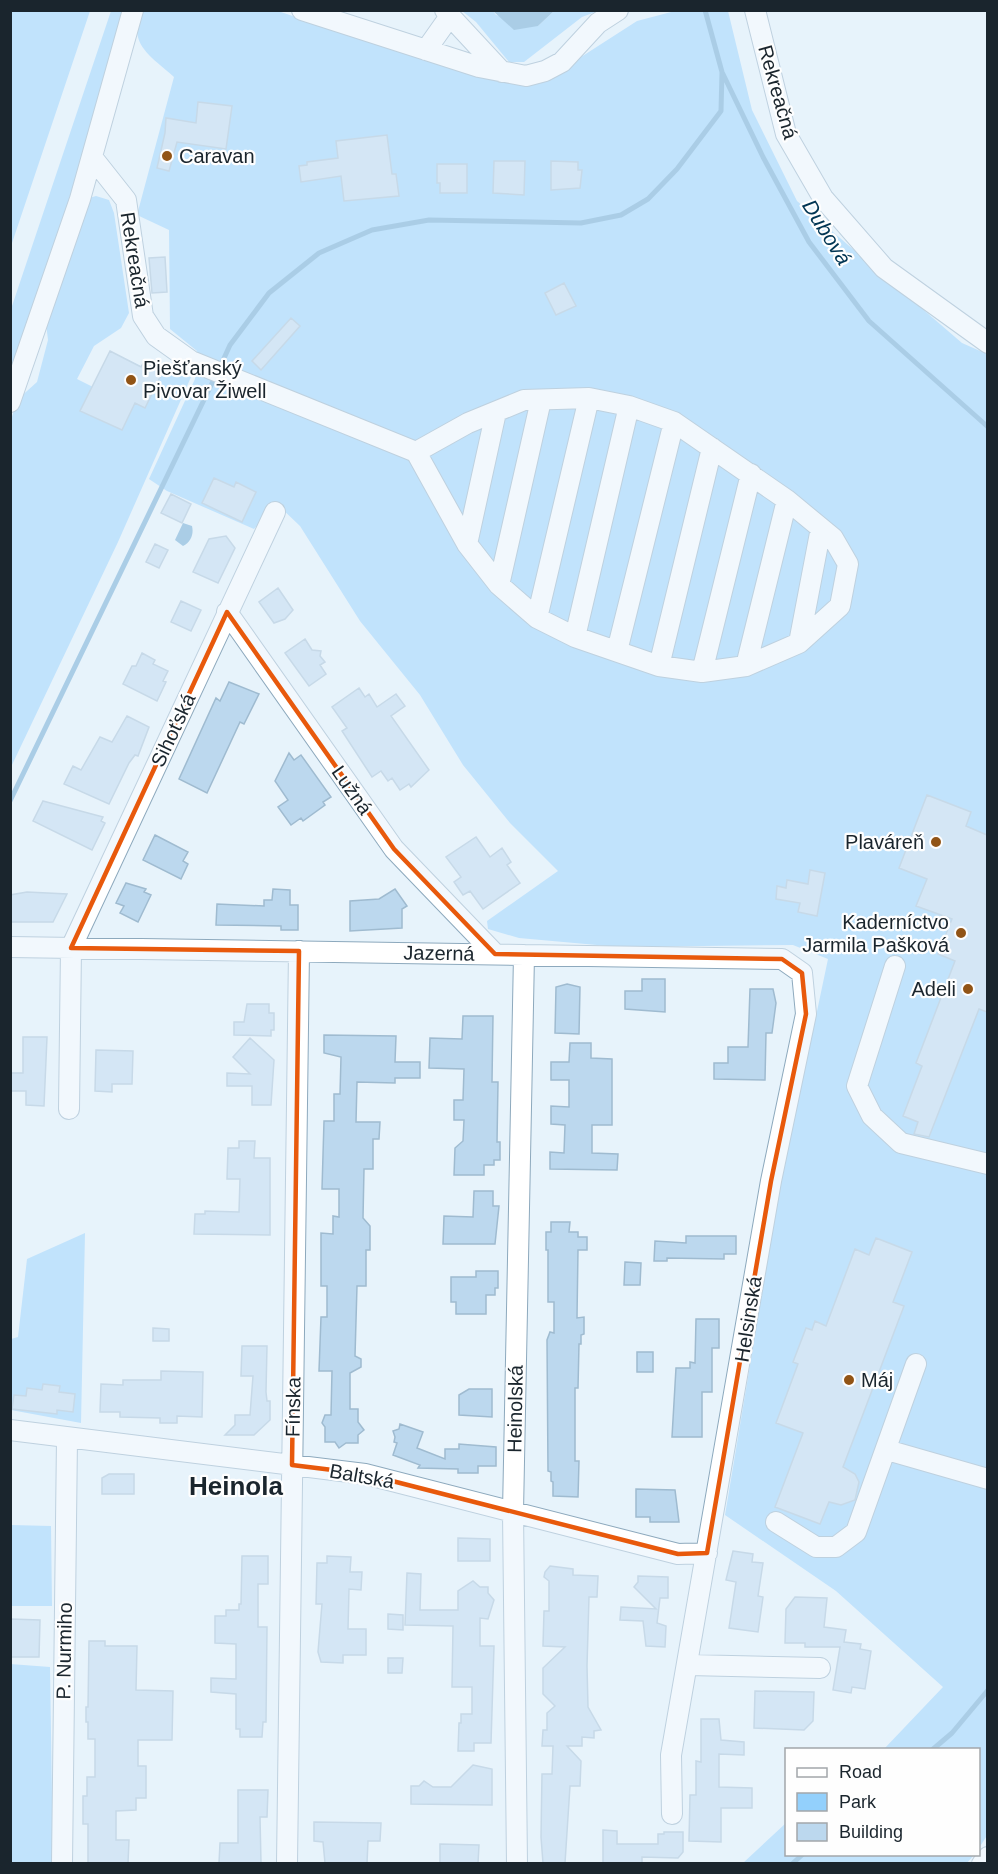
<svg xmlns="http://www.w3.org/2000/svg" width="998" height="1874" viewBox="0 0 998 1874" font-family="Helvetica,sans-serif">
<rect width="100%" height="100%" fill="#e7f3fb"/>
<path fill="#93d0fc" d="M11,10L90,11L11,246L10,11Z
M111,11H123L73,194L11,377V309Z
M142,11H278L363,40L498,81L539,84L637,21L675,11H728L752,110L797,201L962,343L987,354L988,1834L979,1848L978,1750L884,1749L943,1687L836,1591L725,1515L779,1192L828,959L793,945L619,947L519,938L488,929L487,921L558,871L510,823L463,765L420,695L360,621L300,526L277,504L254,529L167,491L149,479L195,379L197,351L170,329L169,230L137,215L174,77C152,57 126,44 142,11Z
M462,11H493L496,15L538,26L554,11H598L582,17L524,62H509L476,22Z
M96,196L109,200L114,213L129,313L121,328L94,346L77,379L93,387L110,351L141,366L144,362L163,371L191,377L118,542L11,767V420L17,400L37,382L48,340L45,315L89,198Z
M85,1233L81,1423L11,1410V1339L18,1337L27,1259Z
M11,1525L51,1526L52,1606H11Z
M10,1664L50,1667L53,1863H11Z
M786,1823V1854L974,1855L966,1864L743,1863Z"/>
<path fill="#61a1cd" d="M493,11H554L538,26L514,30Z
M183,523L192,526C194,534 191,542 183,546L175,540Z"/>
<g fill="none" stroke-linecap="round" stroke-linejoin="round">
<path stroke="#61a1cd" stroke-width="5" d="M705,10L722,72L763,157L809,242L869,321L988,427
M220,367L230,345L269,293L319,253L372,230L429,220L581,223L621,215L648,199L677,169L721,111L722,72
M10,801L216,375
M932,1750L952,1733L988,1690
M792,1864L803,1854"/>
</g>
<path fill="#bcd8ee" stroke="#9fbbd0" stroke-width="1.5" d="M198,102L232,106L226,149L177,142L169,171L157,168L165,133L166,118L196,123Z
M387,135L392,174H396L399,196L344,201L341,176L301,182L299,166L307,165V162L338,158L336,141Z
M494,161H525L524,195L493,193Z
M551,161L578,162V170H582L580,188L551,190Z
M437,164H467V193H440V183H437Z
M165,257L167,292L152,293L149,258Z
M564,283L576,306L556,315L545,293Z
M291,318L300,326L261,370L252,361Z
M110,351L141,367L144,362L163,371L145,408L135,403L122,430L80,411Z
M214,478L234,487L236,482L256,492L242,522L202,503Z
M171,494L191,504L182,523L161,513Z
M226,536L235,548L218,583L193,572L209,539Z
M155,544L168,550L159,568L146,562Z
M278,588L293,610L285,619L274,623L259,602Z
M181,601L201,610L191,631L171,622Z
M305,639L312,650L321,651L320,656L325,662L320,665L326,674L309,686L285,653Z
M142,653L155,660L153,664L168,671L163,681L166,682L157,701L123,684L132,666H136Z
M229,682L259,694L244,724L240,722L207,793L179,779L216,698L220,701Z
M359,688L365,697L369,694L377,707L396,694L405,706L391,716L429,770L411,787L409,784L400,790L392,778L388,781L381,771L372,777L342,731L347,728L332,707Z
M127,716L149,727L138,756L135,755L129,763L109,804L64,784L73,766L81,770L100,737L112,742Z
M289,753L294,760L301,755L331,797L323,802L325,805L303,821L301,818L291,825L278,807L288,800L275,781Z
M927,795L971,812L966,826L987,835V1012L979,1009L929,1137L914,1134L918,1122L903,1116L922,1066L916,1063L955,961L938,954L952,919L916,906L927,879L899,868Z
M43,801L103,817L101,821L105,823L92,850L33,821Z
M155,835L188,852L183,861L188,864L181,879L143,860Z
M476,837L490,857L502,848L511,862L507,865L520,883L483,909L470,891L463,895L454,882L461,877L446,857Z
M810,870L825,873L817,916L798,912L800,903L776,899L777,886L786,888L787,880L808,884Z
M126,883L146,889L144,892L151,895L138,922L120,913L124,906L116,903Z
M273,889L290,890V905H298V930H281V926L216,925L217,904L264,906V900H272Z
M395,889L407,906L402,909V928L350,931V901L379,899Z
M27,892L67,894L53,922H10V895Z
M642,979H665V1012L625,1009V991H642Z
M567,984L580,987L579,1034L555,1033L556,987Z
M750,989H773L776,1003L772,1033H766L765,1080L714,1079V1063H728V1047H748Z
M247,1004H269V1013H274V1030H271V1036L234,1035V1022H244Z
M463,1016H493L492,1082H498L497,1142H500V1160H494V1165H484V1175H454L455,1148L463,1141L464,1120H454V1100H463L464,1069L429,1068L430,1038L462,1039Z
M324,1035L396,1036L395,1062H420V1078H395V1083L357,1082L356,1122H380L379,1139H373V1169H364L363,1218L370,1226V1250H366V1286H357L355,1356L361,1359V1367L350,1373V1409H358V1422L364,1430L358,1435V1443H346L339,1448L335,1442H325V1427L322,1423L325,1415H331L332,1371H319L321,1317H327V1286H321V1233L333,1234V1216L339,1217V1189H322L324,1121H334V1094H340L341,1057L324,1053Z
M23,1037H47L44,1106L26,1105V1091H10V1073H23Z
M250,1038L274,1060L271,1105H252V1086H227V1073L250,1074L233,1057Z
M570,1043H591V1058L612,1059V1125H592V1153L618,1154L617,1170L550,1169V1152L564,1153L565,1125L551,1124V1106L569,1107V1080H551V1062H569Z
M96,1050L133,1051L132,1084H112V1092L95,1091Z
M239,1141H255L254,1158H270V1235L194,1234L195,1214H205V1211L239,1212L240,1179H227L228,1148H239Z
M474,1191H493V1206H499L495,1244H443L444,1216L473,1217Z
M551,1222H570L569,1232H578V1237H587V1250H578L577,1318L584,1317V1334L581,1335V1344H579L578,1388H575V1461H579L578,1497L553,1496V1482L551,1481V1472L548,1471L547,1340L550,1332L554,1333V1302H548V1250H546V1232H551Z
M686,1236H736V1254H724V1259L667,1258V1261H654L655,1241L686,1243Z
M876,1238L912,1252L893,1302L904,1306L843,1467L855,1474L859,1482L855,1500L841,1505L829,1502L820,1524L775,1507L803,1433L776,1423L798,1364L793,1362L806,1328L812,1330L815,1321L826,1326L855,1249L869,1255Z
M625,1262L641,1263L640,1285H624Z
M476,1271H498V1288H495V1295H486V1314H456V1302H451V1277H476Z
M696,1319H719V1348H712V1392H702V1437H672L676,1368H690V1362L695,1363Z
M153,1328L169,1329V1341H153Z
M242,1346H267L266,1392L267,1401H270V1420L254,1435H225L235,1425V1415H250L253,1376H241Z
M637,1352H653V1372H637Z
M161,1371L203,1372L202,1417L177,1416V1423H160V1418L120,1417V1412H100L101,1384L123,1385V1380H161Z
M43,1384L60,1386L59,1392L75,1394L73,1412L57,1410V1414L12,1409L14,1395L26,1396L27,1388L42,1390Z
M469,1389H492V1417L459,1415V1395Z
M400,1424L423,1432L417,1448L445,1459V1449H459V1444L496,1447V1466H478V1473H458V1469L418,1468L420,1465L393,1455L397,1443L394,1442L395,1437L393,1431L399,1429Z
M109,1474H134V1494H102V1478Z
M636,1489L675,1490L679,1522H650V1517H636Z
M458,1538L490,1539V1561H458Z
M733,1551L753,1554L752,1562L763,1563L758,1596L763,1597L758,1632L729,1628L736,1582L726,1580Z
M242,1556H268V1584H258V1627H267L266,1722H263L262,1737H240V1729H236V1694L211,1692V1678L236,1679V1644L215,1643V1616H226V1610H239V1604H241Z
M327,1556L351,1557L350,1572H362L361,1590L349,1589L348,1629H366V1655H343V1663L321,1662L318,1652L322,1604H316L317,1563H327Z
M550,1566L573,1569V1575L598,1576L597,1597H589L587,1666L588,1707L601,1730L594,1731V1738L582,1737V1746H567L581,1761L580,1786H570L565,1863H543L541,1837L542,1774H552L553,1746H542L543,1730H547V1713L555,1706L543,1694V1668L565,1647L543,1646L544,1611H549V1581L544,1577L545,1572Z
M407,1573L421,1574L420,1610H458V1591L473,1581L480,1587H488V1593L494,1600L488,1619L480,1618V1646H494L491,1743H474V1751H458L459,1723H461V1714H472V1687H452L453,1626L405,1625Z
M638,1576L668,1577V1598H660L657,1623L666,1626L665,1647L646,1646L643,1621L620,1620L621,1607L656,1609L634,1587L638,1582Z
M795,1597L827,1598L824,1627L846,1630L844,1642L861,1644L860,1649L871,1651L865,1689L852,1687L851,1693L833,1690L840,1647H805V1643H785L786,1609Z
M388,1614L403,1615V1630L388,1629Z
M10,1619L40,1620L39,1657H10Z
M89,1641H105V1646H137L136,1690L173,1691L172,1740H138V1766H146V1798H136V1810L116,1811V1840H129L128,1863H88V1824H83V1796H87V1777H95V1739H88V1722H86V1707H88Z
M388,1658H403L402,1673H388Z
M755,1691L814,1692L813,1721L804,1730L754,1728Z
M701,1719H719L721,1740L744,1742V1755L719,1754V1787L752,1788V1808H721V1842L689,1841L690,1795H696V1761L701,1762Z
M473,1765L492,1769V1805L411,1804V1786H419L424,1781L433,1787H451Z
M238,1790H268L267,1817H260L261,1863H219L220,1843H238Z
M314,1822L381,1823L380,1841H368L367,1863H325L323,1842L314,1841Z
M603,1830L617,1831V1844H658V1834H664V1832H683V1852L678,1858L642,1857V1863H603Z
M440,1844L479,1845L478,1863H440Z"/>
<g fill="none" stroke-linecap="round" stroke-linejoin="round">
<g stroke="#8da9bd" stroke-width="22">
<path id="minor" d="M302,10L479,67L526,76L545,71L562,62L598,23L618,10
M755,10L786,134L823,198L884,268L988,343
M450,16L502,72
M426,50L450,16L445,10
M92,157L126,200L143,316L156,336L191,361L416,452L467,544L499,585L537,618L575,637L659,666L702,672L746,666L799,643L840,606L848,564L833,538L787,500L674,422L629,406L589,398L524,400L468,423L416,452
M10,402L80,199L133,10
M467,544L496,412
M499,585L541,400
M227,612L394,849L495,954
M537,618L589,398
M575,637L629,406
M799,643L821,528
M617,651L674,422
M659,666L712,448
M746,666L787,500
M702,672L751,474
M10,947L782,959L802,973L806,1014L771,1181L671,1755L672,1814
M895,966L857,1086L872,1116L901,1143L988,1164
M69,1109L71,948L275,512
M10,1430L365,1474L678,1554L707,1553
M887,1450L988,1479
M776,1522L816,1547H836L856,1532L916,1364
M688,1665L820,1668
M62,1864L67,1438
M287,1864L299,951
M517,1864L513,1512L524,955
M982,1864L988,1857"/>
</g>
<use href="#minor" stroke="#fff" stroke-width="20"/>
</g>
<path d="M0 0H998V1874H0ZM227,612L394,849L495,954L782,959L802,973L806,1014L771,1181L707,1553L678,1554L365,1474L292,1465L299,951L71,948Z" fill="#e7f3fb" fill-opacity=".55" fill-rule="evenodd"/>
<path fill="none" stroke="#e8590c" stroke-width="4.5" stroke-linejoin="round" d="M227,612L394,849L495,954L782,959L802,973L806,1014L771,1181L707,1553L678,1554L365,1474L292,1465L299,951L71,948Z"/>
<g fill="#915416" stroke="#fefefe" stroke-width="2">
<circle cx="167" cy="156" r="6"/>
<circle cx="131" cy="380" r="6"/>
<circle cx="936" cy="842" r="6"/>
<circle cx="961" cy="933" r="6"/>
<circle cx="968" cy="989" r="6"/>
<circle cx="849" cy="1380" r="6"/>
</g>
<g text-anchor="middle" dominant-baseline="central" stroke-width="4.5" stroke-linejoin="round" paint-order="stroke">
<g font-size="20" fill="#1a252d" stroke="#fefefe">
<text transform="translate(778 92) rotate(74)">Rekreačná</text>
<text transform="translate(135 260) rotate(81)">Rekreačná</text>
<text transform="translate(173 730) rotate(-65)">Sihoťská</text>
<text transform="translate(352 790) rotate(55)">Lužná</text>
<text transform="translate(439 953) rotate(1)">Jazerná</text>
<text transform="translate(748 1319) rotate(-81)">Helsinská</text>
<text transform="translate(293 1407) rotate(-89)">Fínska</text>
<text transform="translate(515 1409) rotate(-89)">Heinolská</text>
<text transform="translate(362 1476) rotate(10)">Baltská</text>
<text transform="translate(64 1651) rotate(-89)">P. Nurmiho</text>
</g>
<g font-size="20" fill="#1a252d" stroke="#fefefe" text-anchor="start">
<text x="179" y="156">Caravan</text>
<text x="143" y="368">Piešťanský<tspan x="143" dy="23">Pivovar Žiwell</tspan></text>
<text x="924" y="842" text-anchor="end">Plaváreň</text>
<text x="949" y="922" text-anchor="end">Kaderníctvo<tspan x="949" dy="23">Jarmila Pašková</tspan></text>
<text x="956" y="989" text-anchor="end">Adeli</text>
<text x="861" y="1380">Máj</text>
</g>
<g font-size="21" font-style="italic" fill="#003553" stroke="#fefefe">
<text transform="translate(827 232) rotate(58)">Dubová</text>
</g>
<g font-size="26" font-weight="bold" fill="#1a252d" stroke="#fefefe">
<text x="236" y="1486">Heinola</text>
</g>
</g>
<rect width="998" height="1874" fill="none" stroke="#1a252d" stroke-width="24"/>
<rect x="785" y="1748" width="195" height="108" fill="#fefefe" stroke="#a3a7aa" stroke-width="1.5"/>
<rect x="797" y="1768" width="30" height="9" fill="#ffffff" stroke="#a3a7aa" stroke-width="1.5"/>
<text x="839" y="1778" font-size="18" fill="#1a252d">Road</text>
<rect x="797" y="1793" width="30" height="18" fill="#93d0fc" stroke="#a3a7aa" stroke-width="1.5"/>
<text x="839" y="1808" font-size="18" fill="#1a252d">Park</text>
<rect x="797" y="1823" width="30" height="18" fill="#bcd8ee" stroke="#a3a7aa" stroke-width="1.5"/>
<text x="839" y="1838" font-size="18" fill="#1a252d">Building</text>
</svg>
